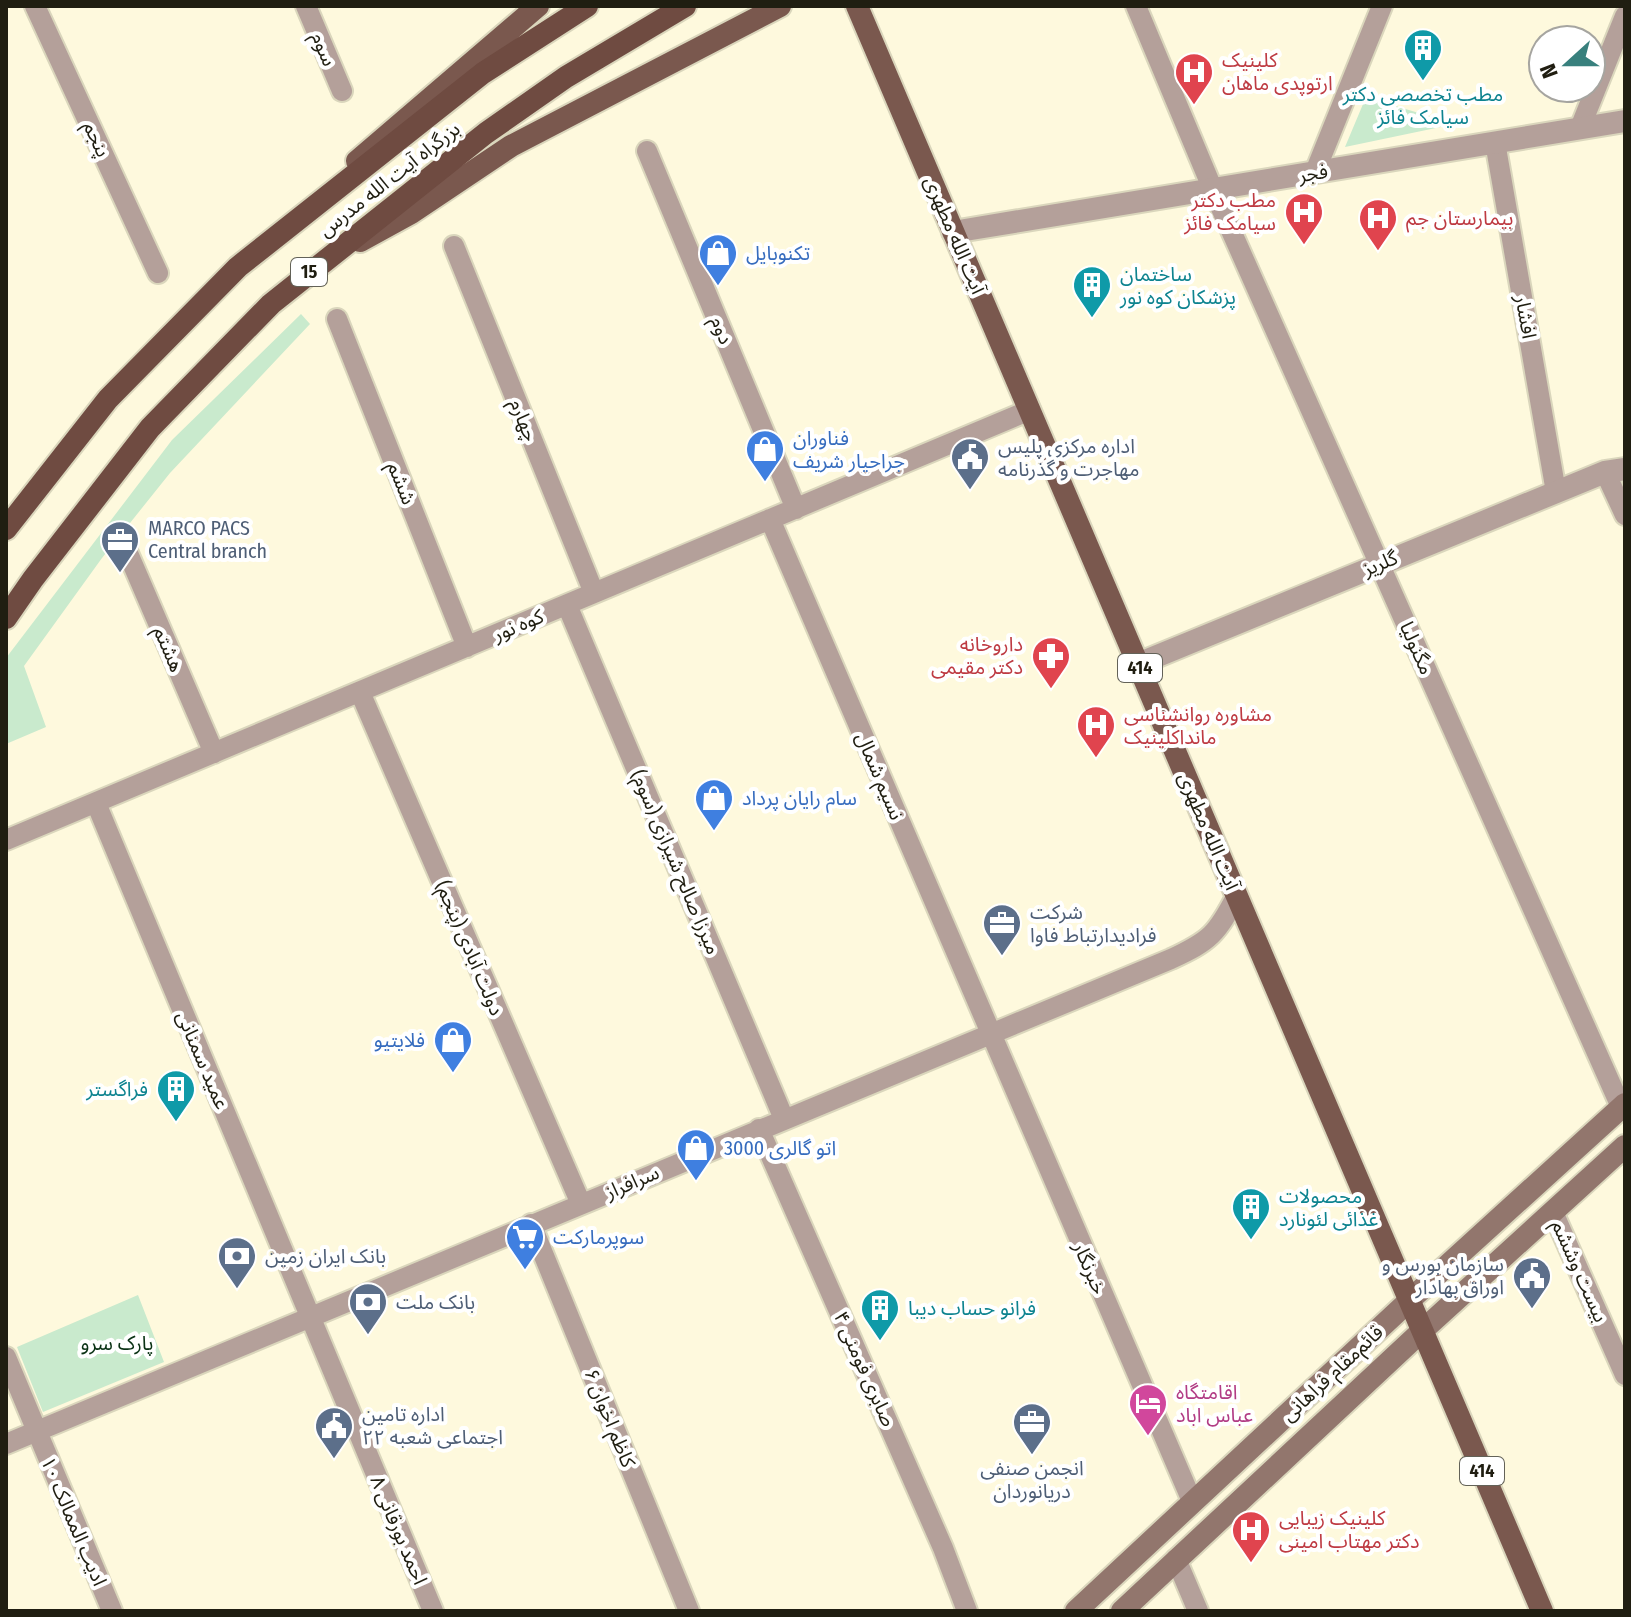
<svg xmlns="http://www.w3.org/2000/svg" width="1631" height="1617" viewBox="0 0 1631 1617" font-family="'Fira Sans Condensed','Noto Sans Arabic',sans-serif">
<rect width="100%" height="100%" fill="#fef9dd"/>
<path fill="#c9eacd" d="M1366,97L1455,124L1345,147Z
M301,314L310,324L170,473L102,558L24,666L46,727L6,744V658L172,440Z
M138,1295L164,1362L43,1412L17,1347Z"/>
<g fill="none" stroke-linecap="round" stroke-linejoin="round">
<g stroke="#dad6bc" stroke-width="24">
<path id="minor" d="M35,6L158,273
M306,6L342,91
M1136,6L1213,190L1621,1107
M1580,128L1625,16
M1495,142L1556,492
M647,151L796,509
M1315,172L1382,6
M454,246L594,593
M337,319L467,647
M1605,472L1625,515
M770,519L1192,1501
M124,544L214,753
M567,605L784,1119
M360,692L581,1204
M96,803L433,1611
M6,840L1030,410
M759,1129L943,1548L967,1611
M1553,1212L1625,1375
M531,1224L689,1611
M6,1357L112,1611
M6,1444L1171,959C1210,941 1217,934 1237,895
M1176,1559L1198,1611"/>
</g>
<g stroke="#dad6bc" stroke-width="26">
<path id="tertiary" d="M953,232L1625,121
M1138,664L1605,472L1625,469"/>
</g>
<g stroke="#dad6bc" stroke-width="26">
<path id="secondary" d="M1076,1611L1439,1273L1625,1104
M1122,1611L1423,1330L1625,1146"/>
</g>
<g stroke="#dad6bc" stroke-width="26">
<path id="primary" d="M857,6L1542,1611
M357,161L538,6
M360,241L411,213L511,146L780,6"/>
</g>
<g stroke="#dad6bc" stroke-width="26">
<path id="trunk" d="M6,529L108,399L238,267L483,73L587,6
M6,618L33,579L150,428L271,304L486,133L566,77L685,6"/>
</g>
<use href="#minor" stroke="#b4a09a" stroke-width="20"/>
<use href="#tertiary" stroke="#b4a09a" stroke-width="22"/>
<use href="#secondary" stroke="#92766d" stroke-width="22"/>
<use href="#primary" stroke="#7a584e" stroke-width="22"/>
<use href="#trunk" stroke="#6f4b41" stroke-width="22"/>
</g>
<defs>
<g id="building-pin" transform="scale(2)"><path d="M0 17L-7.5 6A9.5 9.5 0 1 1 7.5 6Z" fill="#0f9aa8" stroke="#fff"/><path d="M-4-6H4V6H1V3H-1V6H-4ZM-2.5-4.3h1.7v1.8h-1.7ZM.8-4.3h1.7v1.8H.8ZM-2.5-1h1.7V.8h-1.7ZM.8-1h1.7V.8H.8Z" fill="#fff"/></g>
<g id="hospital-pin" transform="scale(2)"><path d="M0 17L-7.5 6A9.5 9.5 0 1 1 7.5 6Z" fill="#e0444e" stroke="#fff"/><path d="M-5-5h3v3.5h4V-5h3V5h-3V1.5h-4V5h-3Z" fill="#fff"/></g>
<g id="shop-pin" transform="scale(2)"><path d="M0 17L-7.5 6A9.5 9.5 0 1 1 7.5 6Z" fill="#3f7fe0" stroke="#fff"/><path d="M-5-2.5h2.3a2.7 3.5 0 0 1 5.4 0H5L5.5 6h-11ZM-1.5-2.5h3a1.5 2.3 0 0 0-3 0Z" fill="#fff"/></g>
<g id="civic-pin" transform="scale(2)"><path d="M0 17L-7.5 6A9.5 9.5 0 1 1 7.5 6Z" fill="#5c6f8a" stroke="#fff"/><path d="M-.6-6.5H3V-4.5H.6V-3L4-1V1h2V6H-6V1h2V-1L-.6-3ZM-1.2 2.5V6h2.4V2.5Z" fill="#fff"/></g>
<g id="office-pin" transform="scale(2)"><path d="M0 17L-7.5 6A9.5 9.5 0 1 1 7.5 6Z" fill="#5c6f8a" stroke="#fff"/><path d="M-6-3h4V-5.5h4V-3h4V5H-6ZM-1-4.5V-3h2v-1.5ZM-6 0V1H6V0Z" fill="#fff"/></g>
<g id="pharmacy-pin" transform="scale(2)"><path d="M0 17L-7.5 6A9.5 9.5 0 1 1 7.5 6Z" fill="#e0444e" stroke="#fff"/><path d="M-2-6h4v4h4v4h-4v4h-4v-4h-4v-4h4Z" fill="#fff"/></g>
<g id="supermarket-pin" transform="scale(2)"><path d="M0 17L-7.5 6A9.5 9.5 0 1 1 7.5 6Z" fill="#3f7fe0" stroke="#fff"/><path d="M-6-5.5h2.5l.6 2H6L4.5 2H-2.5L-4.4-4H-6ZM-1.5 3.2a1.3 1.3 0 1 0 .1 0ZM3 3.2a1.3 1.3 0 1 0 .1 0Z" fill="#fff"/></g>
<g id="bank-pin" transform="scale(2)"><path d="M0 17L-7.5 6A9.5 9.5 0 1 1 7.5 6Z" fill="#5c6f8a" stroke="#fff"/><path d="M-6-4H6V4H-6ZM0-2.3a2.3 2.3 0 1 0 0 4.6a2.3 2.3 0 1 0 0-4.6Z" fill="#fff"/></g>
<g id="hotel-pin" transform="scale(2)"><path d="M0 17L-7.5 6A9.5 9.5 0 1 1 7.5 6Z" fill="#d1479c" stroke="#fff"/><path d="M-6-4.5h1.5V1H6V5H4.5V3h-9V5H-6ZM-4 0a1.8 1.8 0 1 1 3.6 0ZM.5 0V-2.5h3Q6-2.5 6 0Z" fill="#fff"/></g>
</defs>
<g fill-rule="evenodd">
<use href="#building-pin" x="1423" y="48"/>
<use href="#hospital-pin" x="1194" y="72"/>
<use href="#hospital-pin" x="1304" y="212"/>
<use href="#hospital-pin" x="1378" y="218"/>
<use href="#shop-pin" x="718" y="253"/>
<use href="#building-pin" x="1092" y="285"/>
<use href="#shop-pin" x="765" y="449"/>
<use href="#civic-pin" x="970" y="457"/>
<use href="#office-pin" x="120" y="540"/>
<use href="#pharmacy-pin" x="1051" y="656"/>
<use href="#hospital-pin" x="1096" y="725"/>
<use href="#shop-pin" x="714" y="798"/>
<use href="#office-pin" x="1002" y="923"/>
<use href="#shop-pin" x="453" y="1040"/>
<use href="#building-pin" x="176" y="1089"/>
<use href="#shop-pin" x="696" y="1148"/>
<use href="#building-pin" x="1251" y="1207"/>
<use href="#supermarket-pin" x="525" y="1237"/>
<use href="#bank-pin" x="237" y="1256"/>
<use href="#civic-pin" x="1532" y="1276"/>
<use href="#bank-pin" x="368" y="1302"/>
<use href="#building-pin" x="880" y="1308"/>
<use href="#hotel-pin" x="1148" y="1403"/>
<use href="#office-pin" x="1032" y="1422"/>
<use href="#civic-pin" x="334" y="1426"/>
<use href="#hospital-pin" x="1251" y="1530"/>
</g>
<g text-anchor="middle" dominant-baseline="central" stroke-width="8" stroke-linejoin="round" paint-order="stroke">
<g fill="#fff" stroke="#636258" stroke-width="2">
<rect x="291" y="258" width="36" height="28" rx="6"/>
<rect x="1118" y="654" width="44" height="28" rx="6"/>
<rect x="1460" y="1457" width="44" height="28" rx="6"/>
</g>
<g font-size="18" font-weight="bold" fill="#201e11">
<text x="309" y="272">15</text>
<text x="1140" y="668">414</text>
<text x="1482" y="1471">414</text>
</g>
<g font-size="20" fill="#201e11" stroke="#fff">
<text transform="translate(324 49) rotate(67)">سوم</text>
<text transform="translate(97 139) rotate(65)">پنجم</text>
<text transform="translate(1313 173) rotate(-10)">فجر</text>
<text transform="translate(389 179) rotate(-38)">بزرگراه آیت الله مدرس</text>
<text transform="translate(955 235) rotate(67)">آیت الله مطهری</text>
<text transform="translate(1526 317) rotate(80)">افشار</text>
<text transform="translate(722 330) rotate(67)">دوم</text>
<text transform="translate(524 420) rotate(68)">چهارم</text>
<text transform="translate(402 483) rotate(68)">ششم</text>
<text transform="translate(1380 563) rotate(-22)">گلریز</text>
<text transform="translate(518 625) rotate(-23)">کوه نور</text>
<text transform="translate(1417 648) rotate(66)">مگنولیا</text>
<text transform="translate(169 649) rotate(67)">هشتم</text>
<text transform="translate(880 776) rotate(67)">نسیم شمال</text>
<text transform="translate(1209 831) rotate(67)">آیت الله مطهری</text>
<text transform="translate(676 862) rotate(67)">میرزا صالح شیرازی (سوم)</text>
<text transform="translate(470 948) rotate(67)">دولت آبادی (پنجم)</text>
<text transform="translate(203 1060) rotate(67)">عمید سمنانی</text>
<text transform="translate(632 1182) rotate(-23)">سرافراز</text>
<text transform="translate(1090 1268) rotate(67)">خبرنگار</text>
<text transform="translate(1580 1271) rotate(66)">بیست وششم</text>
<text transform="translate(865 1369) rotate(66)">صابری فومنی ۴</text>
<text transform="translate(1332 1373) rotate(-43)">قائم‌مقام فراهانی</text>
<text transform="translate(610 1418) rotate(68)">کاظم اخوان ۶</text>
<text transform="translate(74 1521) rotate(67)">ادیب الممالک ۱۰</text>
<text transform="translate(399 1530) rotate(67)">احمد بورقانی ۸</text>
</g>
<g font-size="20" fill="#be3a42" stroke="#fff" text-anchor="start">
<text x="1222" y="60">کلینیک<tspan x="1222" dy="23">ارتوپدی ماهان</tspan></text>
<text x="1276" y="200" text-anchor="end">مطب دکتر<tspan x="1276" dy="23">سیامک فائز</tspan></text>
<text x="1406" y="218">بیمارستان جم</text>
<text x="1023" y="644" text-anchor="end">داروخانه<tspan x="1023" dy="23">دکتر مقیمی</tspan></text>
<text x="1124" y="714">مشاوره روانشناسی<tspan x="1124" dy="23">مانداکلینیک</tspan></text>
<text x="1279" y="1518">کلینیک زیبایی<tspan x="1279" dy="23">دکتر مهتاب امینی</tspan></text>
</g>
<g font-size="20" fill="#0d838f" stroke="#fff" text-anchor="start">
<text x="1423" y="94" text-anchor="middle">مطب تخصصی دکتر<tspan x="1423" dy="23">سیامک فائز</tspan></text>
<text x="1120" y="274">ساختمان<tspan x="1120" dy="23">پزشکان کوه نور</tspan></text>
<text x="148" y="1089" text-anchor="end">فراگستر</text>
<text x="1279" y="1196">محصولات<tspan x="1279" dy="23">غذائی لئونارد</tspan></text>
<text x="908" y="1308">فرانو حساب دیبا</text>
</g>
<g font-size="20" fill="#366cbe" stroke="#fff" text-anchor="start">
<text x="746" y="253">تکنوبایل</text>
<text x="793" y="438">فناوران<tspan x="793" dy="23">جراحیار شریف</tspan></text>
<text x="742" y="798">سام رایان پرداد</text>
<text x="425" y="1040" text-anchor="end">فلایتیو</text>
<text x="724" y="1148">اتو گالری 3000</text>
<text x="553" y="1237">سوپرمارکت</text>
</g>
<g font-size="20" fill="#4e5e75" stroke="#fff" text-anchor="start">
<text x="998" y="446">اداره مرکزی پلیس<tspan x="998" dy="23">مهاجرت و گذرنامه</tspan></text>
<text x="148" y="528">MARCO PACS<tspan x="148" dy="23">Central branch</tspan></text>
<text x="1030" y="912">شرکت<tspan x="1030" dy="23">فرادیدارتباط فاوا</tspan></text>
<text x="265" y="1256">بانک ایران زمین</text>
<text x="1504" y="1264" text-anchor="end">سازمان بورس و<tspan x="1504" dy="23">اوراق بهادار</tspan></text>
<text x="396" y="1302">بانک ملت</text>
<text x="362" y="1414">اداره تامین<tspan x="362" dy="23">اجتماعی شعبه ۲۲</tspan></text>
<text x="1032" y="1468" text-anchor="middle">انجمن صنفی<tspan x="1032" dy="23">دریانوردان</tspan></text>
</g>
<g font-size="20" fill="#0a3214" stroke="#fff">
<text x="117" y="1343">پارک سرو</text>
</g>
<g font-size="20" fill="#b23c85" stroke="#fff" text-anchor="start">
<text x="1176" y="1392">اقامتگاه<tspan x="1176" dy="23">عباس اباد</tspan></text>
</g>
</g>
<rect width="1631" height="1617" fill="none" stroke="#201e11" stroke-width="16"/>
<g transform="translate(1567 64) rotate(249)"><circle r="38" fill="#ffffff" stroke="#a6a5a0" stroke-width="2"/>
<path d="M0-6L14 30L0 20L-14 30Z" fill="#38807d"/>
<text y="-12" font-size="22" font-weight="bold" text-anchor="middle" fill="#201e11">N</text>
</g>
</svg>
